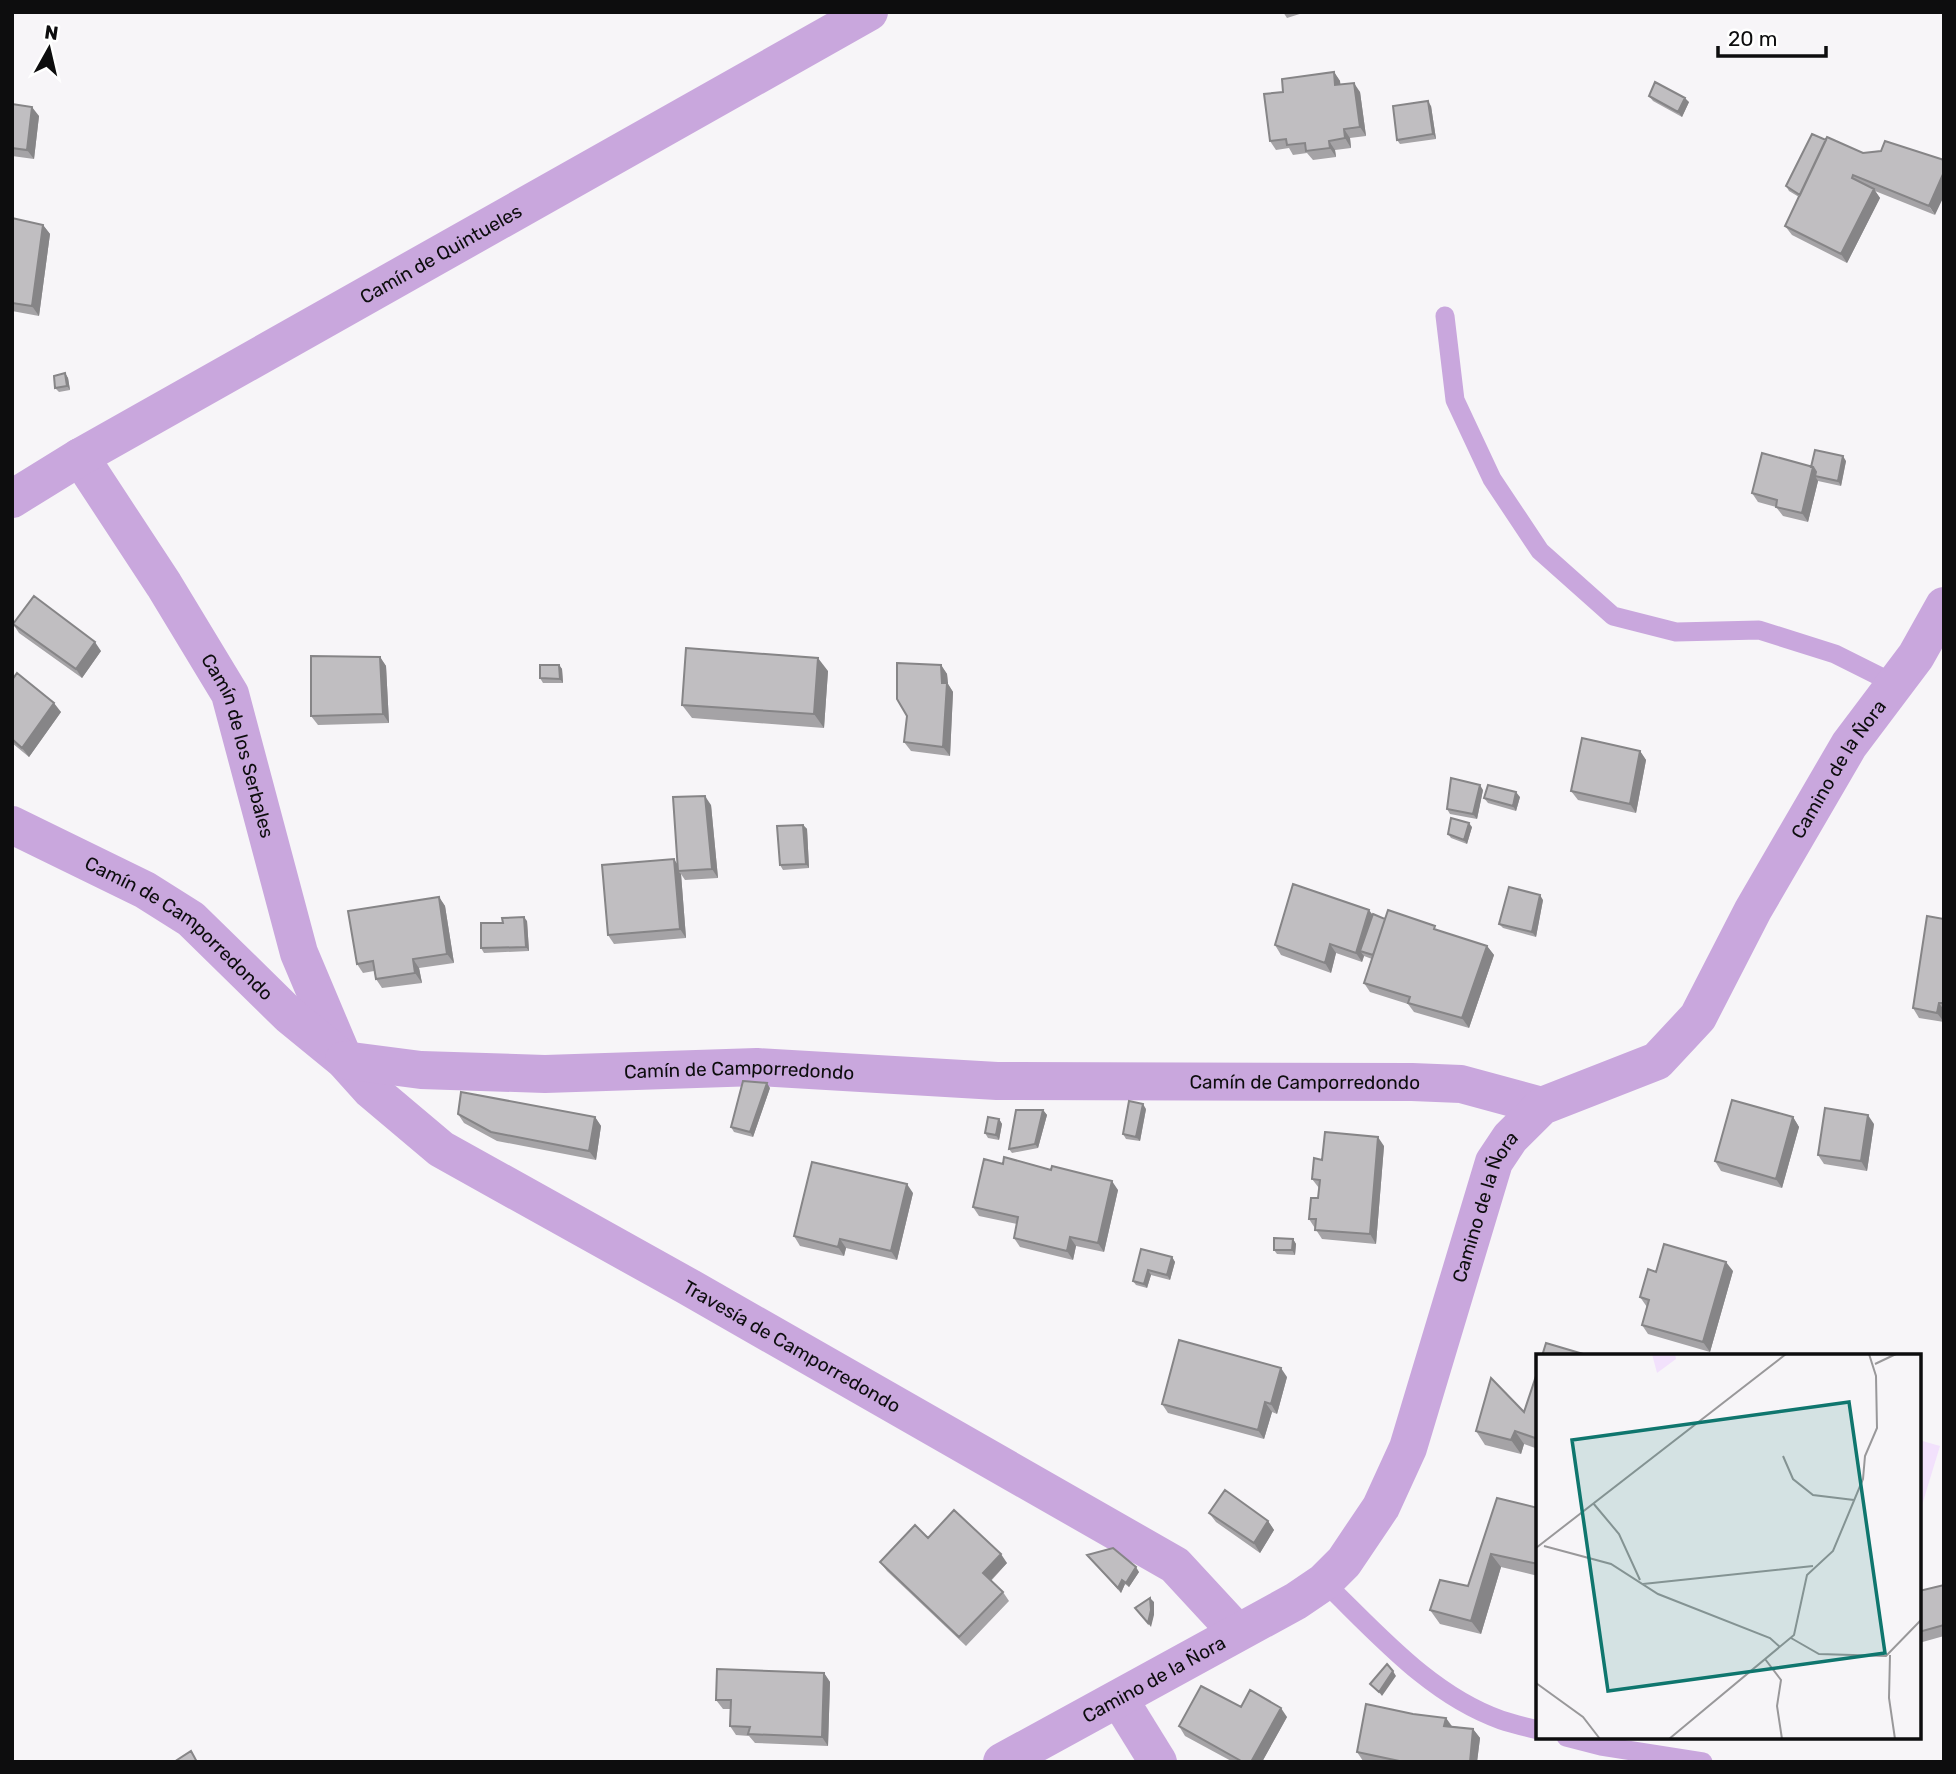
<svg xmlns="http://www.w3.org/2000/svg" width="1956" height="1774" viewBox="0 0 1956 1774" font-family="Rubik,sans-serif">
<rect width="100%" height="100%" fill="#f7f5f8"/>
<path fill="#f2e1fc" d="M1919,1440L1940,1446L1919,1515Z"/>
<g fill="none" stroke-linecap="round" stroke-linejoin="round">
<path stroke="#c9a7dd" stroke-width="19" d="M1445,316L1455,400L1492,479L1540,551L1613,616L1676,632L1759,630L1835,654L1895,684
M1324,1582C1377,1633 1430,1695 1501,1720C1513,1724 1526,1727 1538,1730
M1566,1737L1601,1746L1703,1762"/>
<g stroke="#c9a7dd" stroke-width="38">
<path id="s1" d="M80,457L164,585L230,694L299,953L342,1055"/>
<path id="s2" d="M12,499L80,457L869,12"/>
<path id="s3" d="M12,825L145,890L191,919L289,1015L344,1060L371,1090L441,1149L687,1286L1175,1565L1237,1632"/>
<path id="s4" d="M344,1060L421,1070L545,1074L757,1067L997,1081L1412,1082L1461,1084L1542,1106"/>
<path d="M1119,1699L1158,1762"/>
<path id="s5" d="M1002,1762L1296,1601L1324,1582L1344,1562L1381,1507L1408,1448L1494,1162L1510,1138L1542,1106L1657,1061L1698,1017L1753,910L1849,745L1916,656L1944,606"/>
</g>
</g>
<path fill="#a5a3a6" d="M1283,12H1306L1287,18Z
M1334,72L1340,81V85L1360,92L1366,136L1350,138L1351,148L1335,150L1336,157L1313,160L1307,153L1293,155L1289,148L1276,150L1270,141L1283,92Z
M1649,96L1689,102L1682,117L1653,101Z
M12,104L39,116L34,159L12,156Z
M1431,106L1436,139L1400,144L1397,140Z
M1885,141L1935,215L1875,191L1880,198L1847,263L1792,235L1785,226L1799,197L1789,191L1786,186L1863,153L1881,151Z
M12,218L43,225L50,234L39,316L12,311Z
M65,373L68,378L70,390L59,392L55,388Z
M1846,461L1841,486L1818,481L1808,522L1783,516L1776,507L1758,502L1752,493L1811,467Z
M13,624L101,651L82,678L19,633Z
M380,657L386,666L389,723L318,725L311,716Z
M559,665L562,669L563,683H543L540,678Z
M941,665L947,674L948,684L953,692L950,756L911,751L904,742Z
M828,671L824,728L692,718L682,705Z
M12,680L61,712L29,757L12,743Z
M1640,751L1646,760L1636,813L1578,800L1571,791Z
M1483,790L1477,819L1450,814L1447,809Z
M1520,797L1516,811L1488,803L1484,798Z
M711,805L718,878L685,880L681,874L686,938L614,944L608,935L678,865Z
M803,825L807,829L809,868L783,870L780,865Z
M1472,827L1467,844L1451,838L1448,834Z
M439,897L445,906L454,963L419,968L422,983L382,988L376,979L374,971L363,973L357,964Z
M1543,900L1536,937L1503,928L1499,924Z
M1373,914L1385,919L1439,931L1487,946L1494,955L1469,1028L1414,1012L1408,1004L1370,992L1364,983L1372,959L1364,956L1362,962L1336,953L1331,973L1281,955L1275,945Z
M1944,919V1022L1919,1018L1913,1008Z
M527,921L529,951L484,953L481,948Z
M770,1088L753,1137L734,1132L731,1127Z
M1146,1109L1140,1141L1126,1139L1123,1134Z
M1043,1110L1047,1115L1038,1148L1012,1153L1009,1149Z
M458,1114L595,1117L601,1126L596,1160L497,1141L464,1123Z
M1793,1117L1799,1127L1782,1188L1721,1171L1715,1161Z
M999,1119L1002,1124L999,1140L988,1138L985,1133Z
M1874,1124L1867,1171L1824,1164L1818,1155Z
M1384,1146L1376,1244L1322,1239L1309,1219L1318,1198L1319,1188L1312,1179L1322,1160Z
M1003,1164L1118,1190L1104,1252L1076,1246L1073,1260L1020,1247L1014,1238L1017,1224L979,1216L973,1207Z
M913,1193L897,1260L846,1248L844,1256L800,1246L794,1236Z
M1293,1239L1296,1244L1295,1255L1277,1254L1274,1250Z
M1141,1249L1172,1257L1175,1262L1170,1280L1151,1275L1147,1288L1136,1285L1133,1281Z
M1733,1271L1710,1352L1648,1334L1642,1325L1647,1307L1640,1297L1656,1272Z
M1538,1370V1449L1524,1444L1521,1454L1485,1445L1476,1431L1524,1412Z
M1287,1377L1277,1414L1272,1412L1264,1439L1168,1413L1162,1404Z
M1497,1498L1538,1508V1576L1501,1567L1481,1634L1440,1624L1430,1610L1468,1586Z
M1209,1513L1268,1521L1274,1530L1260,1553L1216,1522Z
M928,1538L1007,1563L991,1581L1003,1592L1009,1601L966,1646L887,1571L880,1562Z
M1087,1555L1139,1572L1129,1587L1125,1584L1121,1593Z
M1944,1585V1636L1919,1643V1591Z
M824,1673L830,1682L828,1746L755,1743L749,1736L736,1735L730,1726L731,1709H723L716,1700Z
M1241,1707L1287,1717L1262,1762H1233L1185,1736L1179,1726Z
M1413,1714L1446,1718L1452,1726L1473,1729L1480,1738L1477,1762L1363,1761L1357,1752Z"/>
<path fill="#868587" d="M1334,72L1340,81L1342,94L1335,85Z
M1354,83L1360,92L1366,136L1360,127Z
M1685,98L1689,102L1682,117L1678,112Z
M1428,101L1431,106L1436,139L1433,134Z
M32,107L39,116L34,159L27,150Z
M1344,129L1350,138L1351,148L1345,138Z
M1329,141L1335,150L1336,157L1330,148Z
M1944,172V196L1935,215L1929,206Z
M1874,189L1880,198L1847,263L1841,254Z
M43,225L50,234L39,316L32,306Z
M65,373L68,378L70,390L67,386Z
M1843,456L1846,461L1841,486L1838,481Z
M1813,467L1819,477L1815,476L1818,481L1808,522L1802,513Z
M95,642L101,651L82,678L76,669Z
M380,657L386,666L389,723L383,714Z
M818,658L828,671L824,728L814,714Z
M559,665L562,669L563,683L560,679Z
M941,665L947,674L948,684L953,692L950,756L943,747Z
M54,703L61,712L29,757L22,748Z
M1640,751L1646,760L1636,813L1630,804Z
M1480,785L1483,790L1477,819L1473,814Z
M1516,792L1520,797L1516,811L1513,806Z
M705,796L711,805L718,878L712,869Z
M1469,823L1472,827L1467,844L1464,840Z
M803,825L807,829L809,868L806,864Z
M674,859L680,868L678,871L681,874L686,938L680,929Z
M1540,895L1543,900L1536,937L1532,932Z
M439,897L445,906L454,963L447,954Z
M1369,910L1376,919L1360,951L1364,956L1362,962L1356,953Z
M524,917L527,921L529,951L526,947Z
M1330,944L1336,953L1331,973L1325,963Z
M1487,946L1494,955L1469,1028L1462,1018Z
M413,959L419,968L422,983L415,973Z
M1939,1003L1944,1010V1022L1937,1013Z
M767,1083L770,1088L753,1137L750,1132Z
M1143,1104L1146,1109L1140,1141L1136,1137Z
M1043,1110L1047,1115L1038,1148L1035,1144Z
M1868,1115L1874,1124L1867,1171L1861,1161Z
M595,1117L601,1126L596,1160L589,1151Z
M1793,1117L1799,1127L1782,1188L1776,1179Z
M999,1119L1002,1124L999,1140L996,1135Z
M1378,1137L1384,1146L1376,1244L1370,1234Z
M1112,1181L1118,1190L1104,1252L1098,1243Z
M907,1184L913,1193L897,1260L891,1251Z
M1070,1237L1076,1246L1073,1260L1067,1251Z
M840,1239L846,1248L844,1256L838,1247Z
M1293,1239L1296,1244L1295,1255L1292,1250Z
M1172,1257L1175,1262L1170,1280L1167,1275Z
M1726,1262L1733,1271L1710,1352L1703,1342Z
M1148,1270L1151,1275L1147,1288L1144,1284Z
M1281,1368L1287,1377L1277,1414L1271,1404Z
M1265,1402L1272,1412L1264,1439L1258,1430Z
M1515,1431L1524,1444L1521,1454L1511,1440Z
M1268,1521L1274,1530L1260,1553L1254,1543Z
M1001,1554L1007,1563L989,1582L983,1573Z
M1491,1554L1501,1567L1481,1634L1471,1621Z
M1136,1567L1139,1572L1129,1587L1126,1583Z
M1122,1580L1125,1584L1121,1593L1118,1588Z
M1150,1598L1154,1602V1615L1151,1627L1148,1623Z
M1393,1671L1396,1676L1382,1696L1379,1692Z
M824,1673L830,1682L828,1746L822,1737Z
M1281,1708L1287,1717L1262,1762H1251Z
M1446,1718L1452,1727L1444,1726Z
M1473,1729L1480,1738L1477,1762H1470Z"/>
<path fill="#c0bec1" stroke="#868587" stroke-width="2" d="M1334,72L1335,85L1354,83L1360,127L1344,129L1345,138L1329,141L1330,148L1306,151L1305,143L1287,145L1286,139L1270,141L1264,94L1283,92L1282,79Z
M1655,82L1685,98L1678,112L1649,96Z
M1428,101L1433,134L1397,140L1393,106Z
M12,104L32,107L27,150L12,148Z
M1812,134L1826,140L1800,195L1786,186Z
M1827,137L1863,153L1881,151L1885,141L1944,160V172L1929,206L1853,175L1852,178L1874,189L1841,254L1785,226Z
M12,218L43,225L32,306L12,303Z
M65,373L67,386L55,388L54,376Z
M1815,450L1843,456L1838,481L1815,476L1816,472L1813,467H1811Z
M1762,453L1813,467L1802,513L1776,507L1777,500L1752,493Z
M34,596L95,642L76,669L13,624Z
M686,648L818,658L814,714L682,705Z
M311,656L380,657L383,714L311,716Z
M897,663L941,665L942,683H947L943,747L904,742L907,716L897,699Z
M540,665H559L560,679L540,678Z
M17,673L54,703L22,748L12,739V680Z
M1582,738L1640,751L1630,804L1571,791Z
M1451,778L1480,785L1473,814L1447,809Z
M1488,785L1516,792L1513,806L1484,798Z
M705,796L712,869L678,871L673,797Z
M1451,818L1469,823L1464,840L1448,834Z
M803,825L806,864L780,865L777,826Z
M674,859L680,929L608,935L602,865Z
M1293,884L1369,910L1356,953L1330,944L1325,963L1275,945Z
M1509,887L1540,895L1532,932L1499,924Z
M439,897L447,954L413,959L415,973L376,979L373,961L357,964L348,911Z
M1388,910L1435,926L1434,929L1487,946L1462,1018L1408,1003L1410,997L1364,983Z
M1373,914L1385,919L1373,955L1360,951Z
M1927,916L1944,919V1003H1939L1937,1013L1913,1008Z
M524,917L526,947L481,948V923H503L502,918Z
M743,1081L767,1083L750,1132L731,1127Z
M461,1092L595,1117L589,1151L491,1132L458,1114Z
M1732,1100L1793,1117L1776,1179L1715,1161Z
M1129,1101L1143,1104L1136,1137L1123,1134Z
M1825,1108L1868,1115L1861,1161L1818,1155Z
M1016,1110H1043L1035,1144L1009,1149Z
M988,1117L999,1119L996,1135L985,1133Z
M1325,1132L1378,1137L1370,1234L1315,1230L1316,1219H1309L1311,1198H1318L1320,1180L1312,1179L1314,1158L1322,1160Z
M1004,1157L1051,1170L1052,1166L1112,1181L1098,1243L1070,1237L1067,1251L1014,1238L1018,1217L973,1207L984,1159L1003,1164Z
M812,1162L907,1184L891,1251L840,1239L838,1247L794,1236Z
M1274,1238L1293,1239L1292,1250H1274Z
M1664,1244L1726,1262L1703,1342L1642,1325L1649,1300L1640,1297L1648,1269L1656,1272Z
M1141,1249L1172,1257L1167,1275L1148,1270L1144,1284L1133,1281Z
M1179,1340L1281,1368L1271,1404L1265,1402L1258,1430L1162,1404Z
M1546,1343L1590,1356H1542Z
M1538,1370V1439L1515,1431L1511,1440L1476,1431L1491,1378L1524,1412Z
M1225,1490L1268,1521L1254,1543L1209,1513Z
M1497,1498L1538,1508V1564L1491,1554L1471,1621L1430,1610L1440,1580L1468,1586Z
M954,1510L1001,1554L983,1573L1003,1592L959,1637L880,1562L915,1525L928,1538Z
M1113,1548L1136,1567L1126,1583L1122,1580L1118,1588L1087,1555Z
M1944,1585V1625L1919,1632V1591Z
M1150,1598L1151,1610L1148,1623L1135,1608Z
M1387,1664L1393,1671L1379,1692L1370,1684Z
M717,1669L824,1673L822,1737L748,1734L750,1727L730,1726L731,1700H716Z
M1201,1686L1241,1707L1250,1690L1281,1708L1251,1762H1243L1179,1726Z
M1366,1704L1413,1714L1446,1718L1444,1726L1473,1729L1470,1762H1404L1357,1752Z
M191,1751L197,1762H174Z"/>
<g text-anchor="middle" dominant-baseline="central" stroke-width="7" stroke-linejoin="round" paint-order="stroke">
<g font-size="19" fill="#0d0d0e" stroke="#fff">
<text stroke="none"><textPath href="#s2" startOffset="494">Camín de Quintueles</textPath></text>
<text stroke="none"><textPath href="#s1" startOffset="332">Camín de los Serbales</textPath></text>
<text stroke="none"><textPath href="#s5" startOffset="1370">Camino de la Ñora</textPath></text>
<text stroke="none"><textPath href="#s3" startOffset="198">Camín de Camporredondo</textPath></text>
<text stroke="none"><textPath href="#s4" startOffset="396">Camín de Camporredondo</textPath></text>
<text stroke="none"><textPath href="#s4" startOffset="962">Camín de Camporredondo</textPath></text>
<text stroke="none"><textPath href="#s5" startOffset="782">Camino de la Ñora</textPath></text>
<text stroke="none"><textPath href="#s3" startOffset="945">Travesía de Camporredondo</textPath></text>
<text stroke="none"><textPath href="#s5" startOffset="173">Camino de la Ñora</textPath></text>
</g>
</g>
<g transform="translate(1536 1354)">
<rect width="385" height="385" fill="#f7f5f8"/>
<path d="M116,0H139L140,5L121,19Z" fill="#f2e1fc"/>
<path fill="none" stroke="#99989a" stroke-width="2" d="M339,10L360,0M247,102L257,125L277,141L318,146M57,149L83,180L104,226M8,192L75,210L122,240L234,284L244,293M0,194L250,0M107,230L277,212M255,284L283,300L350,302L385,266M354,301L353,344L359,385M229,305L245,326L241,352L246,385M0,329L47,363L64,385M133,385L258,281L271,221L297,197L327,125L329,102L341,74L340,22L333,0"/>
<path fill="#0f766e" fill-opacity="0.15" stroke="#0f766e" stroke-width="3.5" d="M313,48L349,299L72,337L36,86Z"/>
<rect width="385" height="385" fill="none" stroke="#0d0d0e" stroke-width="3.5"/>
</g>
<rect width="1956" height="1774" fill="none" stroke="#0d0d0e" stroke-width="28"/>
<g transform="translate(49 49) rotate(8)" stroke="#ffffff" stroke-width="5" paint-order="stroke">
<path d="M0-5L12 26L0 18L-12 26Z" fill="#0d0d0e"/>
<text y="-10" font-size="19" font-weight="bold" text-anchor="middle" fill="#0d0d0e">N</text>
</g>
<path d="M1718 46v10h108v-10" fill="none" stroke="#0d0d0e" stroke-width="3.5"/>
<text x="1728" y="46" font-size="21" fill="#0d0d0e" stroke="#ffffff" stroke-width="5" paint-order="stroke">20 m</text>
</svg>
